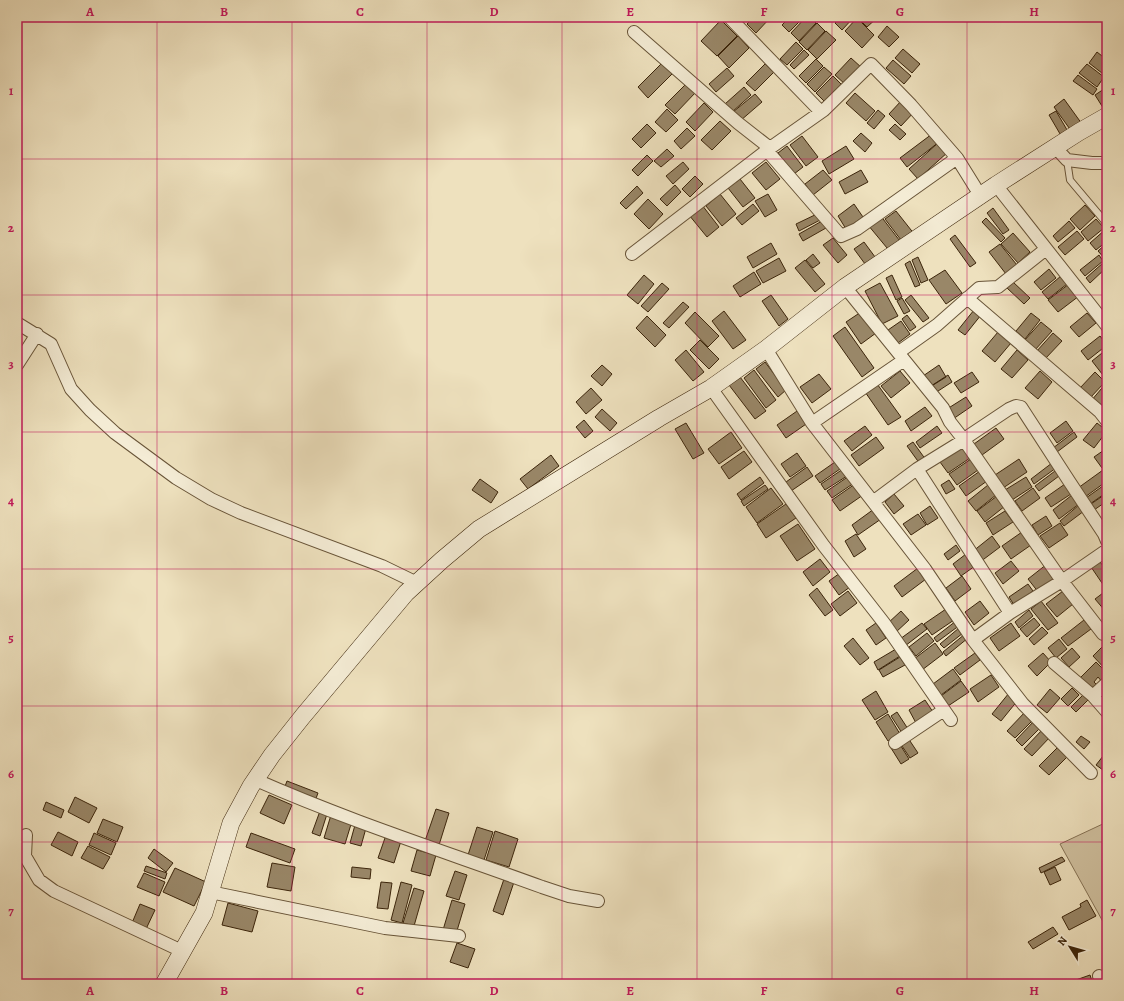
<svg xmlns="http://www.w3.org/2000/svg" width="1124" height="1001" viewBox="0 0 1124 1001" font-family="Alegreya,serif">
<rect width="100%" height="100%" fill="#eee1be"/>
<filter id="stains"><feTurbulence type="fractalNoise" baseFrequency=".005" numOctaves="4"/><feColorMatrix values="0 0 0 0 .2 0 0 0 0 .09 0 0 0 0 .02 0 0 0 .5 -.17"/></filter>
<radialGradient id="worn" r=".72"><stop offset=".6" stop-color="#630" stop-opacity="0"/><stop offset="1" stop-color="#630" stop-opacity=".3"/></radialGradient>
<path fill="#d0c1a0" stroke="#867356" d="M1107,822V929L1060,844Z"/>
<path fill="#998768" stroke="#3c250b" d="M754,17H771L756,33L747,24Z
M790,17H804L789,32L782,25Z
M806,17H810L816,23L799,41L791,33Z
M841,17H854L842,30L835,23Z
M859,17H878L867,27L858,18Z
M857,18L874,35L862,48L845,31Z
M721,20L737,36L717,56L701,41Z
M817,23L825,31L807,50L799,42Z
M887,26L899,37L889,47L878,37Z
M826,31L836,40L817,59L808,50Z
M738,36L749,48L729,68L718,56Z
M796,42L803,49L787,65L780,59Z
M903,49L920,64L912,73L895,58Z
M804,50L809,55L794,69L790,65Z
M1097,52L1107,60V77L1089,63Z
M851,58L862,68L846,85L835,75Z
M816,59L823,66L806,83L799,76Z
M893,60L911,76L904,84L886,68Z
M663,62L673,73L648,98L638,87Z
M765,64L774,72L755,91L746,83Z
M1087,64L1104,77L1097,87L1079,73Z
M824,67L832,74L815,92L807,84Z
M727,68L734,76L716,92L709,84Z
M1078,75L1097,89L1093,95L1073,81Z
M833,76L843,86L826,103L816,93Z
M687,83L696,92L675,114L665,105Z
M744,87L751,95L732,112L725,104Z
M1104,89L1107,93V114L1095,95Z
M855,93L875,111L866,121L846,103Z
M755,94L762,102L740,121L733,112Z
M1064,99L1082,124L1072,132L1054,107Z
M902,100L915,111L901,126L889,114Z
M704,103L713,112L695,131L686,122Z
M667,109L678,120L666,132L655,122Z
M878,110L885,116L874,129L867,123Z
M1056,111L1070,135L1063,139L1049,115Z
M720,121L731,131L712,150L701,140Z
M647,124L656,133L641,148L632,139Z
M895,124L906,134L900,140L889,130Z
M687,128L695,136L681,149L674,141Z
M861,133L872,143L865,152L853,141Z
M932,134L939,142L907,167L900,158Z
M802,136L818,157L806,166L790,145Z
M939,142L948,152L918,179L909,169Z
M787,146L803,167L794,174L778,153Z
M846,146L854,159L829,174L822,161Z
M667,149L674,156L661,167L654,161Z
M647,155L653,161L638,176L632,170Z
M683,162L689,169L673,184L666,176Z
M766,162L780,179L766,190L752,173Z
M823,170L832,180L813,195L805,184Z
M861,170L868,182L845,194L839,182Z
M695,176L703,184L690,197L682,189Z
M740,179L755,198L743,207L728,188Z
M675,185L681,192L667,206L660,199Z
M637,186L643,193L626,209L620,203Z
M720,194L736,214L722,226L706,206Z
M768,194L777,210L765,217L755,201Z
M648,199L663,214L649,229L634,214Z
M753,204L759,211L742,225L736,218Z
M854,204L863,217L846,229L838,216Z
M702,205L719,227L707,237L689,215Z
M1085,205L1095,216L1080,230L1070,219Z
M993,208L1009,230L1003,234L987,213Z
M896,211L915,235L904,244L885,219Z
M819,213L822,219L799,231L796,224Z
M880,215L903,245L892,254L868,225Z
M986,218L1005,238L1001,242L982,222Z
M1096,219L1104,228L1088,241L1081,232Z
M822,221L826,228L803,241L799,234Z
M1069,221L1075,228L1058,242L1053,236Z
M1106,229L1107,241L1096,250L1090,243Z
M1077,231L1084,239L1065,255L1058,247Z
M1013,233L1030,252L1018,263L1001,244Z
M955,235L976,263L970,267L950,239Z
M833,238L847,255L838,263L823,245Z
M864,242L878,261L868,268L854,249Z
M771,243L777,254L753,268L747,257Z
M1107,243V257L1105,259L1098,251Z
M1000,244L1017,265L1006,274L989,252Z
M813,254L820,263L813,268L806,260Z
M1099,255L1103,261L1085,276L1080,270Z
M918,257L928,280L921,283L912,260Z
M779,258L786,271L763,283L756,271Z
M805,260L825,284L815,292L795,268Z
M910,261L920,285L915,287L905,264Z
M1104,262L1107,267L1090,283L1086,278Z
M1049,269L1056,278L1041,290L1034,282Z
M945,270L962,293L946,304L929,280Z
M754,272L761,284L740,297L733,286Z
M644,275L654,284L638,304L627,295Z
M892,275L902,297L896,300L886,278Z
M1061,276L1067,284L1048,299L1042,292Z
M1013,282L1030,298L1024,304L1007,288Z
M662,283L669,289L648,312L641,306Z
M880,283L898,316L882,324L865,291Z
M1069,284L1079,296L1058,312L1048,300Z
M771,295L788,319L779,326L762,301Z
M911,295L929,318L923,322L905,300Z
M902,298L910,311L904,314L897,301Z
M683,302L689,307L669,328L663,323Z
M974,310L981,315L965,335L958,330Z
M724,311L746,340L733,349L712,321Z
M695,312L719,336L708,347L685,323Z
M861,312L876,333L861,344L846,322Z
M1031,313L1040,320L1025,339L1016,331Z
M1087,313L1096,323L1079,337L1070,327Z
M907,315L916,327L910,331L902,319Z
M647,316L666,335L655,347L636,328Z
M901,321L910,334L898,343L888,330Z
M1041,322L1052,331L1035,350L1024,341Z
M845,327L874,368L862,377L833,336Z
M998,332L1011,343L995,362L982,351Z
M1053,333L1062,341L1045,359L1036,352Z
M1100,336L1107,345L1088,360L1081,351Z
M700,340L719,359L709,369L690,350Z
M1107,349V378L1106,379L1092,361Z
M686,350L704,372L693,381L675,360Z
M1017,350L1028,360L1012,378L1001,369Z
M765,362L786,390L778,397L756,369Z
M602,365L612,374L602,386L591,376Z
M939,365L946,377L930,387L923,376Z
M754,370L776,400L766,408L744,378Z
M900,371L910,383L891,398L881,386Z
M1040,371L1052,382L1038,399L1025,388Z
M972,372L979,382L961,393L954,383Z
M1095,372L1105,382L1090,398L1080,388Z
M819,374L831,389L812,403L800,387Z
M948,375L952,382L935,393L931,386Z
M740,377L766,411L755,419L729,385Z
M875,381L901,417L888,425L863,389Z
M1107,382V399L1099,408L1091,401Z
M591,388L602,400L586,414L576,402Z
M966,397L972,406L953,419L947,409Z
M925,407L932,416L911,431L905,421Z
M602,409L617,423L610,431L595,417Z
M800,409L809,422L786,438L777,425Z
M584,420L593,431L585,438L576,427Z
M1066,421L1073,431L1057,443L1050,433Z
M686,423L704,453L693,459L675,429Z
M1097,423L1107,431L1094,448L1083,440Z
M865,426L872,435L852,451L844,441Z
M937,426L942,433L920,448L916,442Z
M996,428L1004,439L982,455L974,444Z
M731,432L742,448L719,464L708,449Z
M1074,432L1077,437L1057,452L1053,448Z
M876,437L884,448L859,466L851,455Z
M913,442L926,460L920,464L907,446Z
M962,446L970,458L948,473L940,462Z
M1107,448V465L1102,468L1094,457Z
M744,451L752,462L729,479L721,467Z
M797,453L806,466L790,477L781,464Z
M551,455L559,466L528,489L520,479Z
M971,459L978,470L957,485L949,474Z
M1019,459L1027,472L1003,488L995,475Z
M835,462L840,469L820,483L815,476Z
M1052,463L1056,468L1034,484L1031,479Z
M807,467L813,476L791,491L786,482Z
M843,469L847,476L825,490L821,484Z
M1103,470L1107,476V481L1085,497L1078,488Z
M980,471L987,481L966,496L959,486Z
M1055,471L1059,476L1039,491L1035,486Z
M849,476L854,483L832,498L827,491Z
M760,477L764,483L741,500L737,494Z
M1026,477L1032,487L1012,500L1005,490Z
M480,479L498,492L491,503L472,490Z
M949,480L955,489L946,494L941,485Z
M1107,483V492L1090,504L1086,498Z
M855,484L863,495L840,511L832,500Z
M1065,484L1071,494L1051,507L1045,498Z
M765,485L768,489L744,506L741,501Z
M988,485L996,495L976,511L968,501Z
M771,488L783,504L757,523L746,507Z
M1033,488L1040,498L1022,511L1015,501Z
M1107,493V501L1094,510L1091,504Z
M894,494L904,506L894,514L885,502Z
M1072,495L1079,504L1059,519L1053,510Z
M997,496L1005,506L985,522L977,511Z
M786,504L796,518L766,538L757,524Z
M1079,505L1084,511L1064,526L1060,521Z
M930,506L938,518L927,525L920,513Z
M874,509L881,519L858,535L852,525Z
M1005,511L1013,522L993,535L986,523Z
M918,514L926,525L911,535L903,524Z
M1046,516L1052,526L1038,535L1032,525Z
M1060,523L1068,535L1049,548L1040,536Z
M798,524L815,549L797,561L780,536Z
M1022,532L1031,545L1011,559L1002,546Z
M856,534L866,549L854,557L845,541Z
M992,536L1000,547L980,562L972,552Z
M956,545L960,551L948,560L944,554Z
M966,554L975,566L961,576L953,564Z
M1107,556V568L1102,560Z
M1097,558L1107,571V584L1104,586L1089,564Z
M820,559L830,572L813,586L803,572Z
M1011,561L1019,571L1003,584L995,573Z
M1047,564L1058,577L1039,593L1028,579Z
M918,568L926,579L902,597L894,586Z
M840,573L850,587L839,595L829,581Z
M962,576L971,589L955,601L946,588Z
M1028,584L1033,591L1014,605L1009,597Z
M817,588L833,610L825,616L809,595Z
M1107,590V611L1106,612L1095,599Z
M848,591L857,603L840,616L831,604Z
M1063,591L1073,604L1057,617L1046,604Z
M980,601L989,613L974,625L965,612Z
M1041,601L1058,623L1048,630L1031,609Z
M946,609L954,620L932,635L924,624Z
M1029,610L1033,616L1019,628L1015,622Z
M901,611L909,620L895,633L887,624Z
M1034,618L1040,625L1027,637L1020,629Z
M1084,620L1091,629L1068,646L1061,638Z
M956,621L960,625L937,642L934,638Z
M876,623L886,638L876,645L866,630Z
M922,623L927,629L905,646L900,639Z
M1011,623L1020,636L999,651L990,638Z
M1042,627L1048,633L1034,645L1029,639Z
M959,628L963,633L944,648L940,644Z
M927,633L934,641L916,656L909,647Z
M965,634L968,638L946,656L943,652Z
M853,638L869,658L860,665L844,646Z
M1059,639L1067,649L1056,658L1048,648Z
M935,643L943,654L922,670L914,659Z
M1105,644L1107,646V671L1093,656Z
M1072,648L1080,657L1069,667L1061,658Z
M896,649L900,656L878,670L874,662Z
M975,653L980,660L960,675L954,668Z
M1043,653L1051,662L1037,676L1028,666Z
M900,657L905,665L883,677L879,670Z
M1096,662L1107,673V679L1103,683L1098,677L1094,682L1099,687L1094,692L1080,678Z
M953,669L961,680L941,695L933,684Z
M991,675L999,687L978,702L970,689Z
M961,681L969,692L948,706L941,696Z
M1072,688L1079,695L1068,706L1061,699Z
M1050,689L1060,698L1047,713L1037,705Z
M876,691L888,712L875,720L862,700Z
M1009,693L1018,700L1001,721L992,714Z
M1085,693L1090,698L1076,712L1071,707Z
M925,700L933,712L916,723L909,710Z
M1026,711L1034,719L1015,738L1007,731Z
M897,712L908,729L902,733L891,716Z
M888,714L900,734L888,741L876,722Z
M1035,720L1042,726L1022,746L1016,740Z
M1043,729L1051,736L1032,756L1024,749Z
M1081,736L1090,742L1084,749L1076,742Z
M908,738L918,753L910,758L900,743Z
M899,743L909,759L901,764L891,748Z
M1059,746L1069,755L1049,775L1039,766Z
M1107,751V765L1103,770L1096,765Z
M287,781L318,793L315,801L284,789Z
M269,795L292,805L284,824L260,813Z
M75,797L97,808L89,823L68,812Z
M46,802L64,810L61,818L43,810Z
M436,809L449,813L439,845L425,841Z
M320,811L327,814L320,836L312,833Z
M331,815L352,821L345,844L324,838Z
M103,819L123,827L117,842L97,833Z
M355,825L366,828L361,846L350,843Z
M477,827L493,832L484,860L468,855Z
M495,831L518,839L509,867L486,860Z
M58,832L78,842L72,856L51,845Z
M94,833L116,843L111,855L89,845Z
M251,833L295,849L290,863L246,847Z
M386,835L401,841L394,863L378,858Z
M88,846L110,857L103,869L81,858Z
M154,849L173,863L166,872L148,858Z
M417,850L436,855L430,876L411,871Z
M1062,857L1065,861L1041,873L1039,868Z
M272,863L295,867L291,891L267,887Z
M146,866L167,873L165,879L144,871Z
M352,867L371,869L370,879L351,877Z
M1055,867L1061,880L1050,885L1044,872Z
M175,868L206,882L194,906L163,892Z
M455,871L467,875L459,900L446,896Z
M144,873L165,882L159,896L137,887Z
M504,879L514,882L503,915L493,911Z
M381,882L392,883L388,909L377,908Z
M401,882L412,885L402,923L391,920Z
M414,888L424,891L414,926L403,923Z
M452,900L465,904L456,934L443,930Z
M1087,900L1096,916L1069,930L1062,917L1081,907L1080,904Z
M228,903L258,911L252,932L222,925Z
M140,904L155,910L146,929L132,923Z
M1053,927L1058,934L1033,949L1028,942Z
M457,943L475,949L468,968L450,962Z
M1090,975L1093,984H1074L1073,981Z"/>
<g fill="none" stroke-linecap="round" stroke-linejoin="round">
<g stroke="#685438" stroke-width="8">
<path id="service" d="M1067,160L1070,180L1107,224"/>
</g>
<g stroke="#685438" stroke-width="14">
<path id="minor" d="M729,17L821,112
M634,32L738,123L770,148V154L841,236L857,229L957,158
M1055,147L1067,160L1092,163H1107
M996,185L1107,326
M632,254L770,148L824,110L871,64L911,105L957,158L980,195
M845,287L943,408L950,422L964,440L1062,581L1103,634
M967,298L1100,412L1107,421
M17,323L51,344L71,389L90,410L115,433L176,478L211,499L241,513L382,566L417,583
M766,349L812,423L925,569L973,640
M899,352L937,325L979,288L998,287L1046,249
M17,365L37,334
M711,388L824,546L884,623L951,720
M812,423L904,360
M917,469L964,440L970,435L1009,409L1016,406L1021,407L1069,481L1104,534L1107,541
M874,501L917,469L1010,613
M1054,663L1093,696L1107,683
M1093,696L1107,712
M895,743L944,710
M1091,773L1023,704L973,640L1010,613L1062,581L1107,550
M256,780C349,821 446,852 542,887L569,896L598,901
M26,835L25,856L39,880L54,891L182,951
M210,892L385,928L459,936
M1099,976L1102,984"/>
</g>
<g stroke="#3c250b" stroke-width="18">
<path id="secondary" d="M164,984L204,913L231,823L251,786L272,755L303,716L406,593L442,560L479,529L659,418L711,388L766,349L845,287L996,185L1079,132L1107,116"/>
</g>
<use href="#service" stroke="#f4ecd5" stroke-width="6"/>
<use href="#minor" stroke="#f4ecd5" stroke-width="12"/>
<use href="#secondary" stroke="#f4ecd5" stroke-width="17"/>
</g>
<path fill="none" stroke="#c2185b" stroke-width="1" stroke-opacity="0.55" d="M157,17V984M292,17V984M427,17V984M562,17V984M697,17V984M832,17V984M967,17V984M17,159H1107M17,295H1107M17,432H1107M17,569H1107M17,706H1107M17,842H1107"/>
<rect width="1124" height="1001" fill="none" stroke="#eee1be" stroke-width="44"/>
<g transform="translate(1070 947) rotate(307)" stroke="#f4ecd5" stroke-width="3" paint-order="stroke">
<path d="M0-3L7 15L0 10L-7 15Z" fill="#3c250b"/>
<text y="-6" font-size="11" font-weight="bold" text-anchor="middle" fill="#3c250b">N</text>
</g>
<rect x="22" y="22" width="1080" height="957" fill="none" stroke="#c2185b" stroke-width="1.5"/>
<g font-size="13" text-anchor="middle" font-weight="bold" fill="#c2185b">
<text x="90" y="16">A</text>
<text x="224" y="16">B</text>
<text x="360" y="16">C</text>
<text x="494" y="16">D</text>
<text x="630" y="16">E</text>
<text x="764" y="16">F</text>
<text x="900" y="16">G</text>
<text x="1034" y="16">H</text>
<text x="11" y="95">1</text>
<text x="1113" y="95">1</text>
<text x="11" y="232">2</text>
<text x="1113" y="232">2</text>
<text x="11" y="368">3</text>
<text x="1113" y="368">3</text>
<text x="11" y="505">4</text>
<text x="1113" y="505">4</text>
<text x="11" y="642">5</text>
<text x="1113" y="642">5</text>
<text x="11" y="778">6</text>
<text x="1113" y="778">6</text>
<text x="11" y="915">7</text>
<text x="1113" y="915">7</text>
<text x="90" y="995">A</text>
<text x="224" y="995">B</text>
<text x="360" y="995">C</text>
<text x="494" y="995">D</text>
<text x="630" y="995">E</text>
<text x="764" y="995">F</text>
<text x="900" y="995">G</text>
<text x="1034" y="995">H</text>
</g>
<rect width="100%" height="100%" filter="url(#stains)"/>
<rect width="100%" height="100%" fill="url(#worn)"/>
</svg>
